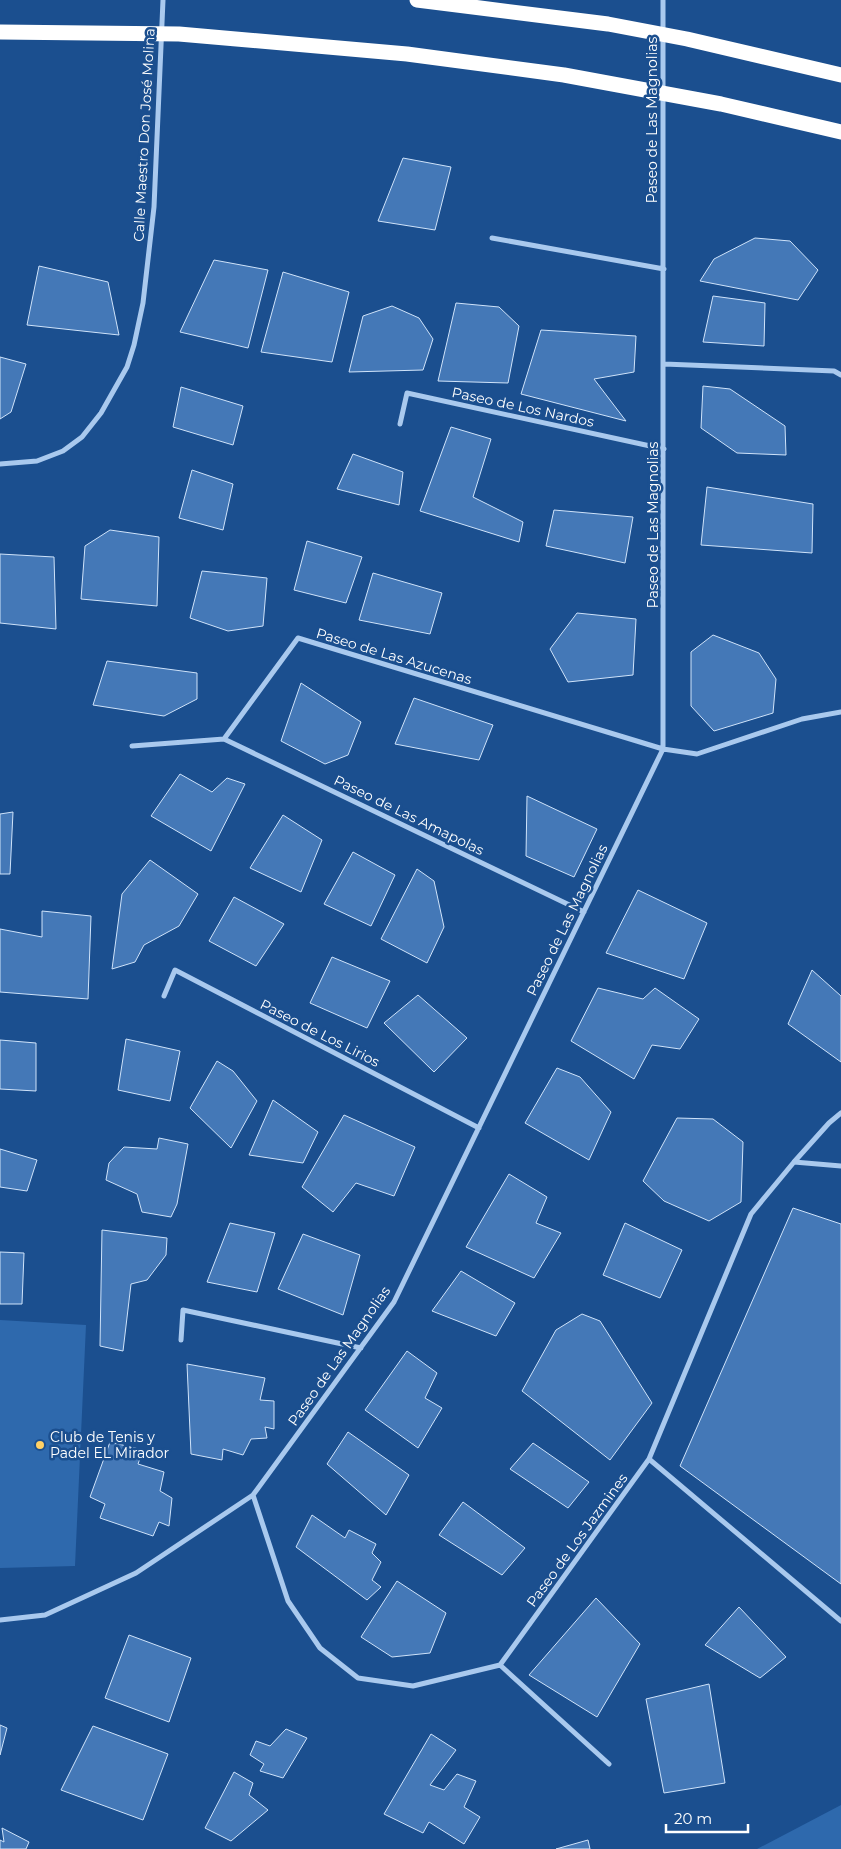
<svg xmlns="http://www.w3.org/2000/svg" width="841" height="1849" viewBox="0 0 841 1849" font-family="Montserrat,sans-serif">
<rect width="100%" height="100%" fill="#1b4f8f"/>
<path fill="#2e69ad" d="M0,1320L86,1325L75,1566L0,1568Z
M841,1805V1849H757Z"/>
<path fill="#4478b7" stroke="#cfe3fa" d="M403,158L451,167L435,230L378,221Z
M755,238L790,241L818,270L798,300L700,281L714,259Z
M214,260L268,270L248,348L180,332Z
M39,266L108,282L119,335L27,325Z
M283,272L349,292L332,362L261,352Z
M713,296L765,303L764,346L703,342Z
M456,303L499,307L519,326L508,383L438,381Z
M392,306L419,318L433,339L423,370L349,372L363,316Z
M541,330L636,336L634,372L594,379L626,421L521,394Z
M0,357L26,364L11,412L0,419Z
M703,386L730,389L785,426L786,455L737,453L701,428Z
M181,387L243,406L233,445L173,427Z
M451,427L491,439L473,497L523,522L519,542L420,511Z
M353,454L403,472L399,505L337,489Z
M192,470L233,484L223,530L179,518Z
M707,487L813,504L812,553L701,545Z
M554,510L633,517L625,563L546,546Z
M110,530L159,537L157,606L81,599L85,546Z
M307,541L362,557L346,603L294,590Z
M0,554L54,557L56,629L0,623Z
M202,571L267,578L263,626L228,631L190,618Z
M373,573L442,593L430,634L359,620Z
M577,613L636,619L633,675L568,682L550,649Z
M713,635L759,653L776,679L773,713L714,731L691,706V652Z
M107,661L197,673V699L164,716L93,705Z
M301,683L361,722L348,755L325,764L281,741Z
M414,698L493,725L479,760L395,744Z
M180,774L212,792L227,778L245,784L211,851L151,816Z
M527,796L597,829L574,877L526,856Z
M13,812L10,874H0V814Z
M283,815L322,840L301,892L250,868Z
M353,852L395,875L371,926L324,904Z
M150,860L198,894L179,926L144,945L135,962L112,969L122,894Z
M417,869L434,881L444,927L427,963L381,939Z
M638,890L707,923L684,979L606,953Z
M234,897L284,924L256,966L209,941Z
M42,911L91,916L88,999L0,992V929L42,937Z
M332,957L390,981L367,1028L310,1003Z
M812,970L841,996V1062L788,1024Z
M598,988L643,999L655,988L699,1019L680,1049L652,1045L634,1079L571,1041Z
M418,995L467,1038L434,1072L384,1023Z
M126,1039L180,1051L170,1101L118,1090Z
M0,1040L36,1043V1091L0,1089Z
M217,1061L233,1071L257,1101L231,1148L190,1108Z
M557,1068L580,1077L611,1112L589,1160L525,1123Z
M273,1100L318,1132L303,1163L249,1155Z
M344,1115L415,1147L394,1196L356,1183L333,1212L302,1187Z
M677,1118L713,1119L743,1142L741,1202L709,1221L664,1201L643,1181Z
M159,1138L188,1144L177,1204L171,1217L142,1212L137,1194L106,1180L109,1163L124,1147L157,1149Z
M0,1149L37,1160L27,1191L0,1187Z
M509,1174L547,1197L536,1223L561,1233L534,1278L466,1247Z
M793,1208L841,1224V1584L680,1466Z
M230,1223L275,1233L257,1292L207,1282Z
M625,1223L682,1250L660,1298L603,1275Z
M102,1230L167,1238L166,1255L147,1280L131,1284L123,1351L100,1346Z
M303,1234L360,1255L343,1315L278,1289Z
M0,1252L24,1253L22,1304H0Z
M461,1271L515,1303L496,1336L432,1311Z
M582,1314L600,1321L652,1403L610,1460L522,1391L556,1330Z
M407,1351L437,1373L425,1398L442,1408L418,1448L365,1410Z
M187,1364L265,1378L260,1400L274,1401V1429L265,1427L267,1438L251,1439L243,1455L223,1449L222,1460L191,1454Z
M348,1432L409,1475L386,1515L327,1464Z
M110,1442L143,1450L138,1464L164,1472L160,1491L172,1498L169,1526L159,1522L153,1536L100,1518L105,1504L90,1497Z
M533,1443L589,1482L568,1508L510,1469Z
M463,1502L525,1548L502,1575L439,1535Z
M312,1515L345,1538L349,1530L376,1544L372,1553L381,1562L372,1580L381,1587L367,1600L296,1547Z
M397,1581L446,1613L430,1653L392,1657L361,1637Z
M596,1598L640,1644L597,1717L529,1675Z
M739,1607L786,1657L760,1678L705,1645Z
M129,1635L191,1658L169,1722L105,1698Z
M709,1684L725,1783L664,1793L646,1699Z
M0,1725L7,1728L0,1755Z
M93,1726L168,1754L143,1820L61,1790Z
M286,1729L307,1738L283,1778L260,1771L264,1764L250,1755L256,1741L270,1746Z
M431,1734L456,1750L430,1785L444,1790L457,1774L476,1781L464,1807L480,1817L464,1844L429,1822L423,1833L384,1814Z
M234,1772L253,1783L249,1795L268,1810L231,1841L205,1828Z
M2,1828L29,1842L26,1849H0V1840L4,1842Z
M588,1840L590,1849H556Z"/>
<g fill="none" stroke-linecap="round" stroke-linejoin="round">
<path stroke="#a9c9ee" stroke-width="5" d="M492,238L664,269
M664,364L834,371L841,375
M400,424L407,393L664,449
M0,464L37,461L63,451L82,437L101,413L127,367L134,345L143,303L154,207L163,0
M224,739L584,912
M132,746L224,739L298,638L663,749L697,754L802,719L841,712
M164,996L175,970L479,1128
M794,1162L841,1166
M181,1340L183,1310L361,1348
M649,1459L841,1621
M253,1495L288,1601L320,1648L358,1678L413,1686L500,1665L649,1459L751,1214L794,1162L829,1123L841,1113
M0,1620L45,1615L136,1573L253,1495L394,1302L663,749V0
M500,1665L609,1764"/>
<path stroke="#fff" stroke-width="15" d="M417,0L608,24L687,39L841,75
M0,32L179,34L407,54L564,75L721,104L841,132"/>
</g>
<circle fill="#ffd166" stroke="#1b4f8f" stroke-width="2" cx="40" cy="1445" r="5"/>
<g text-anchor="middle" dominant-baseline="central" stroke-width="5" stroke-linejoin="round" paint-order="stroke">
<g font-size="14" fill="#fff" stroke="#1b4f8f">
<text transform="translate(652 120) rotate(-90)">Paseo de Las Magnolias</text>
<text transform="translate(144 135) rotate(-87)">Calle Maestro Don José Molina</text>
<text transform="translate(523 407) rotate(12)">Paseo de Los Nardos</text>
<text transform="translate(653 525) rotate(-90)">Paseo de Las Magnolias</text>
<text transform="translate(394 656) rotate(17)">Paseo de Las Azucenas</text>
<text transform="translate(409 815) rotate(26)">Paseo de Las Amapolas</text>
<text transform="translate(567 920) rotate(-64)">Paseo de Las Magnolias</text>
<text transform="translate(320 1033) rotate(27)">Paseo de Los Lirios</text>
<text transform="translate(339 1356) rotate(-55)">Paseo de Las Magnolias</text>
<text transform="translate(577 1540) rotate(-54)">Paseo de Los Jazmines</text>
</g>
<g font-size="14" fill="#fff" stroke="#1b4f8f" text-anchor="start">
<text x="50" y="1437">Club de Tenis y<tspan x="50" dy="16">Padel EL Mirador</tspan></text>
</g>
</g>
<path d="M666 1824v8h82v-8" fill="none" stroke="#ffffff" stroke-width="2.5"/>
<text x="674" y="1824" font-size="15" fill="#ffffff" stroke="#1b4f8f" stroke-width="4" paint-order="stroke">20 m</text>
</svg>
